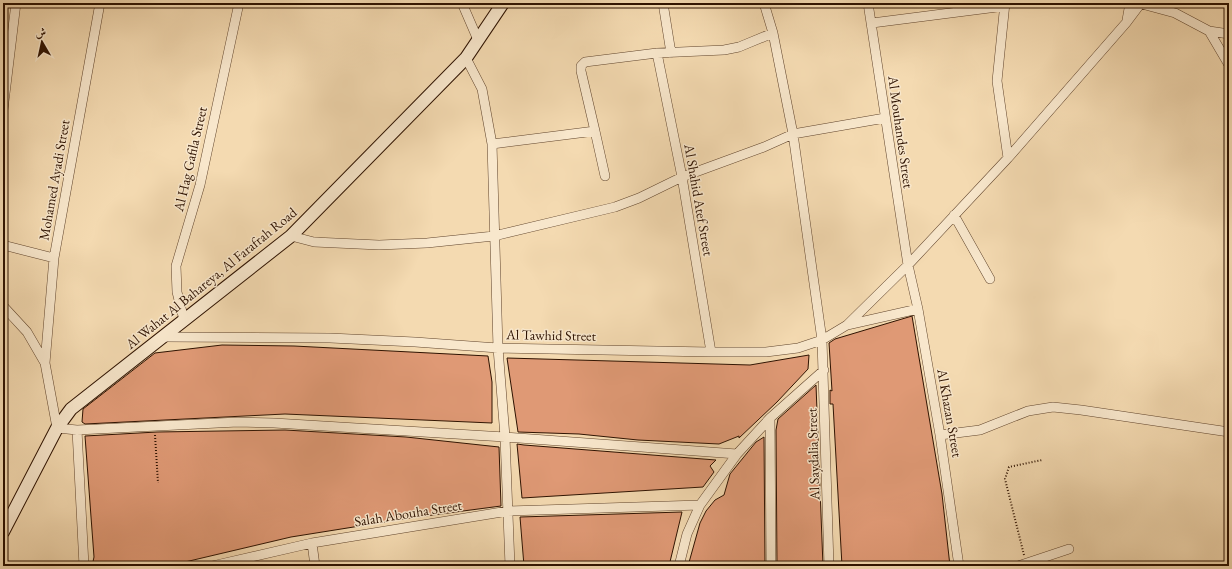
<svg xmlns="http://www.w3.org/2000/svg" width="1232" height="569" font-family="'EB Garamond',Amiri,serif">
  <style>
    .building { fill: #df9975; stroke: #2e1200 }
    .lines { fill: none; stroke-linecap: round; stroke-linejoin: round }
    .minor-casing { stroke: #60442c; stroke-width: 10 }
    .secondary-casing { stroke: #2e1200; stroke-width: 14 }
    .path { stroke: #2e1200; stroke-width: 2; stroke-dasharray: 1 2; stroke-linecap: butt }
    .minor { stroke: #f8e7cc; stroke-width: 9 }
    .secondary { stroke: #f8e7cc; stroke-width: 12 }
    .labels { text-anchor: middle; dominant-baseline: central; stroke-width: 3; stroke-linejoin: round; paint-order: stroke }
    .street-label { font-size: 14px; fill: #2e1200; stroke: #f8e7cc }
  </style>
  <rect width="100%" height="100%" fill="#f4dab1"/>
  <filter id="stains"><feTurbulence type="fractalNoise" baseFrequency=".005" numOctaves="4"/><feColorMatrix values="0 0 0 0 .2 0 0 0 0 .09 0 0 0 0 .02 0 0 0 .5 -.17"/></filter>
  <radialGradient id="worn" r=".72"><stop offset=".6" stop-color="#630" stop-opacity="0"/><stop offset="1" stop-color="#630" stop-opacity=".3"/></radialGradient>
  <path class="building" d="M912,316L942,494L950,566H842L833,404H830V390L832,391L829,343L835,339Z
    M222,345L294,346L488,356L492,382V423L285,414L85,424L82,422L83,409L155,353Z
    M809,355L808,369L777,402L739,438V436L719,444L638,440L579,434L518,432L507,358L750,365Z
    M816,385L823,566H777L776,430L778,419Z
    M285,430L406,437L499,447L501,506L410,518L291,537L168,566H92L94,557L85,436L157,432Z
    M764,437L765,566H688L700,523L706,511L715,500L724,495L730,474L756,442Z
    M517,444L524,445L716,460L710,466L714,472L703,487L522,498Z
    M682,512L669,566H524L520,517Z"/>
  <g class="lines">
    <defs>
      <path id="minor" d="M462,3L478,40
        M663,3L671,53
        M764,3L773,33L793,134L822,340L829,566
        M868,3L908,265L918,309L940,435L959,566
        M1005,3L997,81L1008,158
        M1138,3L1175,13L1209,31L1229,34
        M1127,20L1130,3
        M872,23L1005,6
        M1209,31L1229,65
        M657,53L682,177L711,352
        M466,58L482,89L492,144L498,348L505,437L510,566
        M3,110L16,3
        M595,131L605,176
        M492,144L595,131L581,71V66L585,62L657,53L724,50L739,47L773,33
        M954,215L990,279
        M291,236L314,242L379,245L427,243L494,236L615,207L639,198L682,177L764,147L793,134L885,118
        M3,245L54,258
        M3,306L27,332L45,363L57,428L77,430L84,566
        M184,320L177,292L176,266L200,185L239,3
        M847,325L918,309
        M164,337L330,338L415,342L498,348L711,352H766L798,348L822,340L847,325L908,265L1008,158L1126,23L1141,3
        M45,363L54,258L100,3
        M770,418L771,566
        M77,430L238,422L274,423L505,437L737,454
        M940,435L980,430L1028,411L1053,407L1081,410L1229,432
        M312,543L508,511L700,505
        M212,566L312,543L315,566
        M679,566L687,534L700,505L737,454L770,418L824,370
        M1018,566L1069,549"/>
      <path id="secondary" d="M3,532L57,428L71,409L291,236L466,58L503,3"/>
    </defs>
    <use href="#minor" class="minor-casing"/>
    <use href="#secondary" class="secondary-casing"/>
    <path class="path" d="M155,435L158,483
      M1024,555L1005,479L1009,467L1042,460"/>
    <use href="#minor" class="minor"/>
    <use href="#secondary" class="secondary"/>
  </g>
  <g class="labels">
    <g class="street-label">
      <text transform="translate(901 132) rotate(82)">Al Mouhandes Street</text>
      <text transform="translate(190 159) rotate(-77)">Al Hag Gafila Street</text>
      <text transform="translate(54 180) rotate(-80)">Mohamed Ayadi Street</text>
      <text transform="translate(699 200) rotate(80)">Al Shahid Atef Street</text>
      <text transform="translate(211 278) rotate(-39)">Al Wahat Al Bahareya, Al Farafrah Road</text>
      <text transform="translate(551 335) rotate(1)">Al Tawhid Street</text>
      <text transform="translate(950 413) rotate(80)">Al Khazan Street</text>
      <text transform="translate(813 454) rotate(-92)">Al Saydalia Street</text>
      <text transform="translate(408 513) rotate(-9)">Salah Abouha Street</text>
    </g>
  </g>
  <rect width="1232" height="569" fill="none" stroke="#f4dab1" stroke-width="16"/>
  <rect x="4" y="4" width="1224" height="561" fill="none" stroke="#2e1200" stroke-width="2"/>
  <rect x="8" y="8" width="1216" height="553" fill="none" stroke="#2e1200"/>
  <g transform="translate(42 42) rotate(351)" stroke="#f8e7cc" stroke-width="3" paint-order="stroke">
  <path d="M0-3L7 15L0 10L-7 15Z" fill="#2e1200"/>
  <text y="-6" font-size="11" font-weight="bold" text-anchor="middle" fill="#2e1200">ش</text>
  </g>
  <rect width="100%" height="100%" filter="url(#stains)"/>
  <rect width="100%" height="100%" fill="url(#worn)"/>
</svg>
